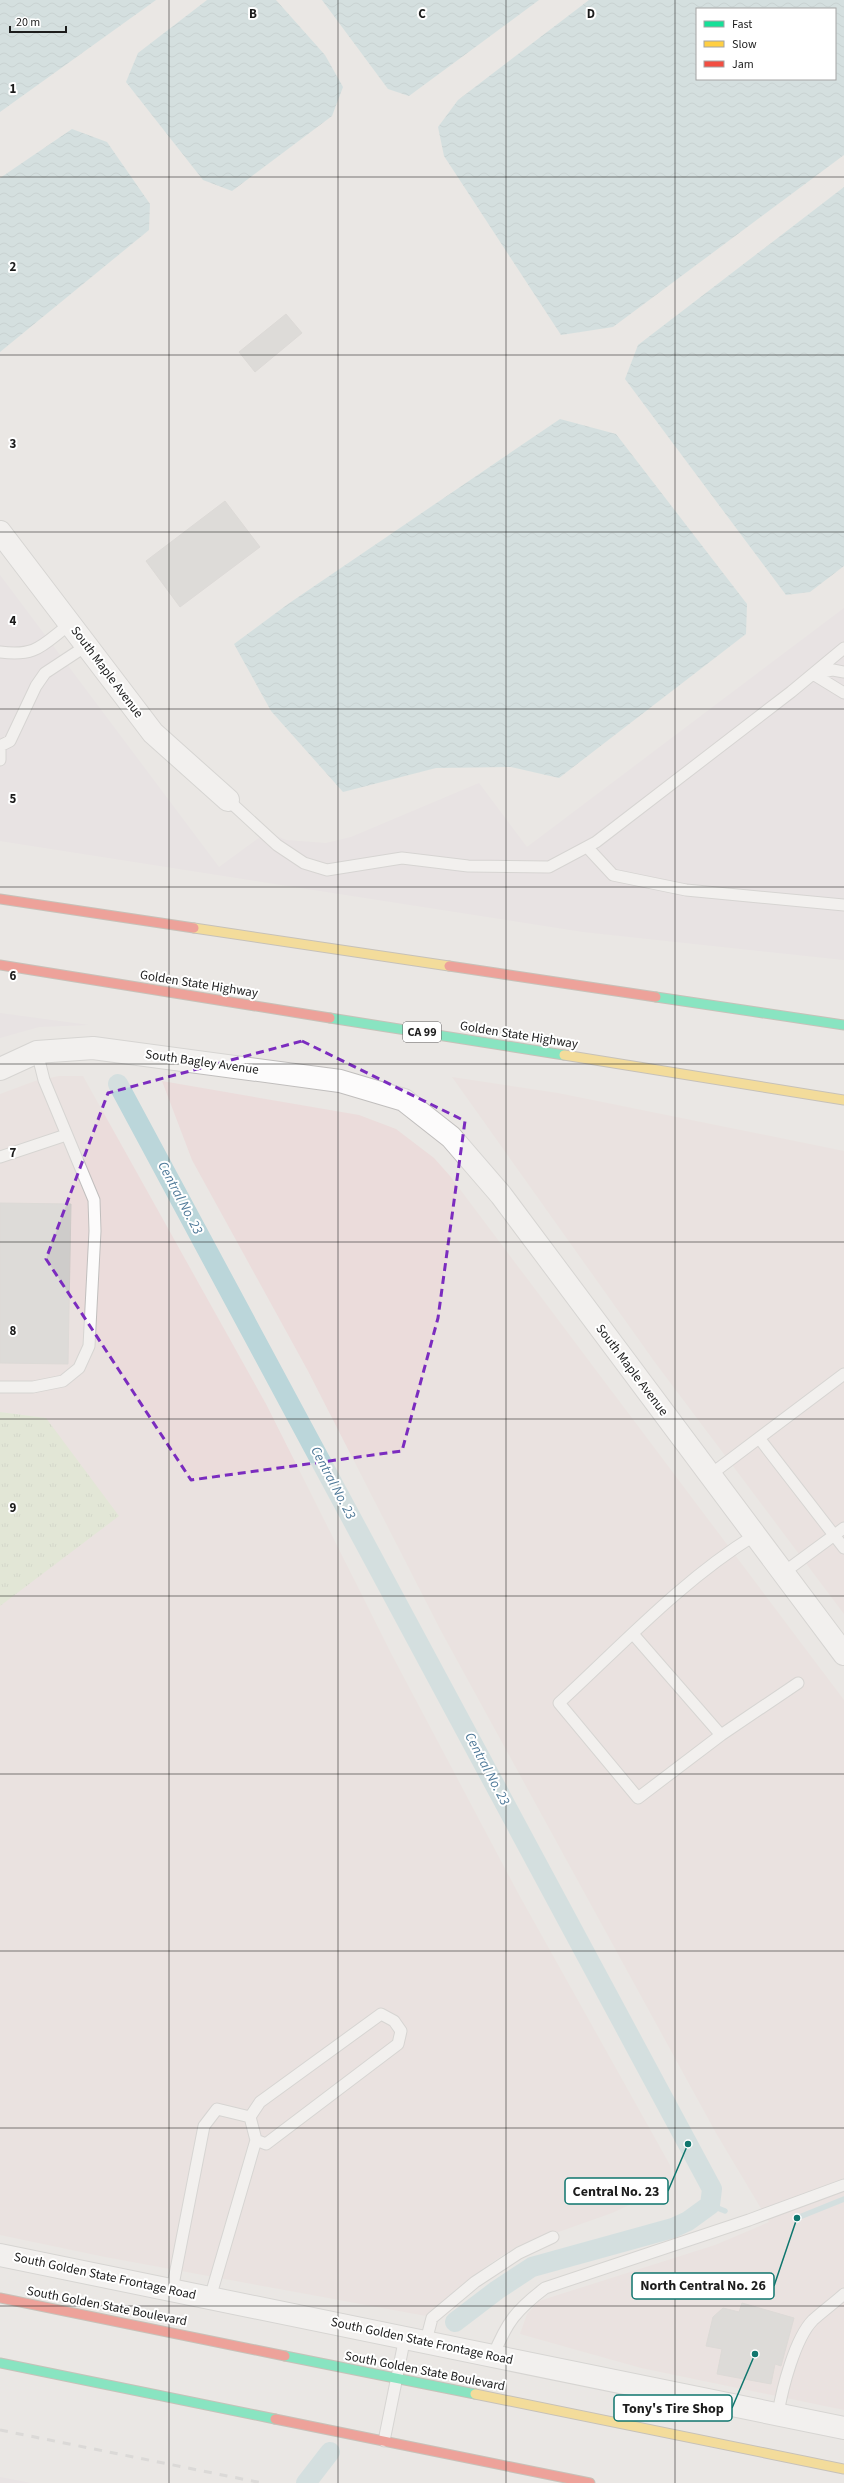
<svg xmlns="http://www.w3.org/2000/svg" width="844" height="2483" font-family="'Source Sans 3',sans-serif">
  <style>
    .commercial { fill: #ebdcdb }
    .industrial { fill: #e7dde3 }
    .grass { fill: url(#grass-tufts) }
    .water { fill: url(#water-waves); fill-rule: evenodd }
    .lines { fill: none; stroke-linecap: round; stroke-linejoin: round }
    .stream { stroke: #bbd6da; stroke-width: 5.5 }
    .canal { stroke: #bbd6da; stroke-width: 20 }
    .building { fill: #ceccca; stroke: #cdc9c6 }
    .lane-casing { stroke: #c0bebd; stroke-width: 13 }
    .street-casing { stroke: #c0bebd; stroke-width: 24 }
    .fast-casing { stroke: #9d9384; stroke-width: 11 }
    .slow-casing { stroke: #9d9384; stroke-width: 11 }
    .jam-casing { stroke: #9d9384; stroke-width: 11 }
    .lane { stroke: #fcfbfb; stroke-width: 11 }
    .street { stroke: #fcfbfb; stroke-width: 22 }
    .fast { stroke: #16e098; stroke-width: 9 }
    .slow { stroke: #ffcf43; stroke-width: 9 }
    .jam { stroke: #f24e42; stroke-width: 9 }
    .rail { stroke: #c9c8c8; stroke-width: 3; stroke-dasharray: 8 8; stroke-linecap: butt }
    .marked { fill: none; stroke: #7b2cbf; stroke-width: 3; stroke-dasharray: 8 5; stroke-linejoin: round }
    .grid { fill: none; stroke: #1c1c1c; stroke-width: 1; stroke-opacity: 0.55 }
    .labels { text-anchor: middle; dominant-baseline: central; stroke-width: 4; stroke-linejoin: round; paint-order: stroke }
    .shield { fill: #fff; stroke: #606060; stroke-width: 1 }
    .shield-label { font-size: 12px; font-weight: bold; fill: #1c1c1c }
    .street-label { font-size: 13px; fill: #1c1c1c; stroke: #fff }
    .water-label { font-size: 14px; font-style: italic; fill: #507a99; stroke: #fff }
    .grid-label { font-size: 13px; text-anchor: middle; font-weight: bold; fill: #1c1c1c; stroke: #fff; stroke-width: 4; stroke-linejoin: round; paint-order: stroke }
    .leader { fill: none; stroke: #0f766e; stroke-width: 1.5 }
    .callout-dot { fill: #0f766e; stroke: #fff; stroke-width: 1.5 }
    .callout { fill: #fff; stroke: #0f766e; stroke-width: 1.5 }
    .callout-label { font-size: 14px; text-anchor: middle; font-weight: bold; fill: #1c1c1c }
  </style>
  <defs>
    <pattern id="grass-tufts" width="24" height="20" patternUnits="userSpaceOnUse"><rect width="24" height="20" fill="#d9e4c6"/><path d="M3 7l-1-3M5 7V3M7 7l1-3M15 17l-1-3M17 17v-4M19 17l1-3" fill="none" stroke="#bac3aa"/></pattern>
    <pattern id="water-waves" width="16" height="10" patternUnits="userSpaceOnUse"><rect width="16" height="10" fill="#bbd6da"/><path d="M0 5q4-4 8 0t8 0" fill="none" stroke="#a0b7ba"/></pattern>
  </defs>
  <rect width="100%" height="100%" fill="#eae7e4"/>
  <path class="commercial" d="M59,1076H83L266,1404L392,1655L518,1893L670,2165L672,2179L660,2191L612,2213L516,2247L488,2265L426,2316L105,2257L0,2235V1606L46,1418L0,1412V1094L35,1081Z
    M452,1077L558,1093L844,1151V1614L654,1361Z
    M162,1081L359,1115L396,1129L434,1158L450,1176L844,1700V2410L641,2368L520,2334L527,2314L539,2301L715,2245L769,2222L716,2133L441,1631L308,1371L192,1160Z"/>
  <path class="industrial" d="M0,575L219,867L267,832L286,840L326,843L351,837L479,783L527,847L844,608V960L583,932L0,841Z
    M0,1013L89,1025L39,1027L0,1038Z
    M0,2477L31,2483H0Z"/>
  <path class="grass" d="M0,1412L46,1418L119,1516L0,1606Z"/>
  <path class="water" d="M0,0H156L0,112Z
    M207,0H276L325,55L343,87L332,116L232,191L203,180L126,82L138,53Z
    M322,0H539L409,96L388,89Z
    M589,0H844V155L613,327L561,335L444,156L438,127L458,100ZM697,9H835V79H697Z
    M72,129L107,142L150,204L149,230L0,352V178Z
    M844,187V566L810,592L786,595L625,379L638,345Z
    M560,419L616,434L747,604L746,634L559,778L511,767L436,768L343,792L271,711L234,644L288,604Z"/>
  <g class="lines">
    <path class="stream" d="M710,2205L725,2211
      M797,2218L844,2199"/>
    <path class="canal" d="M118,1084L712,2189L710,2205L688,2221L673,2228L532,2267L497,2290L455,2322
      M306,2483L330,2452"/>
  </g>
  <path class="building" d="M286,314L302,333L255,372L239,352Z
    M225,501L260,547L180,607L146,561Z
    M0,1203L71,1204L68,1364L0,1363Z
    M742,2303L794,2318L781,2366L775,2364L771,2384L717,2374L722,2349L706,2346L713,2317L723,2308L739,2312Z"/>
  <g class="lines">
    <defs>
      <path id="lane" d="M0,652C37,657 42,645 70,624
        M813,674L844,693
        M815,674L833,670L844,672
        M0,746L10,741L36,686L45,673L86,646
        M0,760V746
        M228,800L277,845L304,863L327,870L402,858L468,866L549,867L596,842L791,692L844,648
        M587,847L613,875L686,890L844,905
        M0,1157L66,1135
        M0,1387H33L63,1381L79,1368L89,1346L95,1231L94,1200L44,1080L37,1052
        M759,1438L844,1374
        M710,1475L759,1438L844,1548
        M755,1535C682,1580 622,1645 559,1703L638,1798L721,1735L798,1683
        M783,1573L844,1528
        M633,1634L721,1735
        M172,2290L204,2126L217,2109L250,2117
        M210,2298L256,2140L250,2117L260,2102L381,2014L394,2021L401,2031L398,2044L266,2144L256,2140
        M426,2341L432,2318L475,2282L519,2253L553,2237
        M493,2356C507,2322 516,2310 545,2288L749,2220L844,2185
        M778,2414C782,2389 795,2338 813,2320C823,2311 834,2303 844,2294
        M384,2441L405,2337"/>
      <path id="street" d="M0,532L153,733L228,800
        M0,1069L37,1052L93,1048L340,1081L404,1100L451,1137L501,1195L844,1654
        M0,2255L844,2428"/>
      <path id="fast" d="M656,997L844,1025
        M330,1018L564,1055
        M285,2356L475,2394
        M0,2363L275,2419"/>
      <path id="slow" d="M194,928L449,966
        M564,1055L844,1100
        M475,2394L844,2469"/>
      <path id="jam" d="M0,899L194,928
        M0,965L330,1018
        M449,966L656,997
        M0,2298L285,2356
        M275,2419L590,2483"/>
    </defs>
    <use href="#lane" class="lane-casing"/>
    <use href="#street" class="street-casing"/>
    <use href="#fast" class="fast-casing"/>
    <use href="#slow" class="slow-casing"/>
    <use href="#jam" class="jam-casing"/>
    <use href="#lane" class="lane"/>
    <use href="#street" class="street"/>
    <use href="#fast" class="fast"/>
    <use href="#slow" class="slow"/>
    <use href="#jam" class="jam"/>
    <path class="rail" d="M0,2430L262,2483"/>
  </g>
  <path d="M0 0H844V2483H0ZM302,1041L465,1121L438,1318L402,1451L191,1480L46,1259L108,1093Z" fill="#eae7e4" fill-opacity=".55" fill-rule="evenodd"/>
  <path class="marked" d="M302,1041L465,1121L438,1318L402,1451L191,1480L46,1259L108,1093Z"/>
  <path class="grid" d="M169,0V2483M338,0V2483M506,0V2483M675,0V2483M0,177H844M0,355H844M0,532H844M0,709H844M0,887H844M0,1064H844M0,1242H844M0,1419H844M0,1596H844M0,1774H844M0,1951H844M0,2128H844M0,2306H844"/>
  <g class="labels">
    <rect class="shield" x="403" y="1022" width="38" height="20" rx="3"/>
    <g class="shield-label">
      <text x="422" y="1032">CA 99</text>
    </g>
    <g class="street-label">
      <text transform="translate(107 672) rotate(53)">South Maple Avenue</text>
      <text transform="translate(199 984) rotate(9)">Golden State Highway</text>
      <text transform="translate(519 1035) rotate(9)">Golden State Highway</text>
      <text transform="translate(202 1062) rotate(8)">South Bagley Avenue</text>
      <text transform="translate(632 1370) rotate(53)">South Maple Avenue</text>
      <text transform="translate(105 2276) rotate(12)">South Golden State Frontage Road</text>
      <text transform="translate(107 2306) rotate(11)">South Golden State Boulevard</text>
      <text transform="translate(422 2341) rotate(12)">South Golden State Frontage Road</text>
      <text transform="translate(425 2371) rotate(11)">South Golden State Boulevard</text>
    </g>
    <g class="water-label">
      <text transform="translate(180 1198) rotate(62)">Central No. 23</text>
      <text transform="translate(333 1483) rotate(62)">Central No. 23</text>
      <text transform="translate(487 1769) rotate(62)">Central No. 23</text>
    </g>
  </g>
  <g class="grid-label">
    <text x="253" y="18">B</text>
    <text x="422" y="18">C</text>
    <text x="591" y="18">D</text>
    <text x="13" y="93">1</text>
    <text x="13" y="271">2</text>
    <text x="13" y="448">3</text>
    <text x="13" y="625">4</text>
    <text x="13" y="803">5</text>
    <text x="13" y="980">6</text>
    <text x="13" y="1157">7</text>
    <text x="13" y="1335">8</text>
    <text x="13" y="1512">9</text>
  </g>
  <path class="leader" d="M688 2144L668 2191M797 2218L774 2286M755 2354L732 2408"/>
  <g class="callout-dot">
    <circle cx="688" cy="2144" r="4"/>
    <circle cx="797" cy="2218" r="4"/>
    <circle cx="755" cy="2354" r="4"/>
  </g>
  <g class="callout">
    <rect x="565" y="2178" width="103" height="26" rx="4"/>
    <rect x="632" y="2273" width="142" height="26" rx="4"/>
    <rect x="614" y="2395" width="118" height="26" rx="4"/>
  </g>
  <g class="callout-label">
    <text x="616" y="2196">Central No. 23</text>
    <text x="703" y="2290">North Central No. 26</text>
    <text x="673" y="2413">Tony's Tire Shop</text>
  </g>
  <rect x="696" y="8" width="140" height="72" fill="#ffffff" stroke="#a4a4a4"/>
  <rect x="704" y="21" width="20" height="6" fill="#16e098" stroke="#a4a4a4"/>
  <text x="732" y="28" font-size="12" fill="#1c1c1c">Fast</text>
  <rect x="704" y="41" width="20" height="6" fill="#ffcf43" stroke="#a4a4a4"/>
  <text x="732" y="48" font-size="12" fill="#1c1c1c">Slow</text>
  <rect x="704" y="61" width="20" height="6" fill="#f24e42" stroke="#a4a4a4"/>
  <text x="732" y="68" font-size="12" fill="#1c1c1c">Jam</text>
  <path d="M10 26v6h56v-6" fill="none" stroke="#1c1c1c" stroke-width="2"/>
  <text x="16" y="26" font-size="12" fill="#1c1c1c" stroke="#ffffff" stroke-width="3" paint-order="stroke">20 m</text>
</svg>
